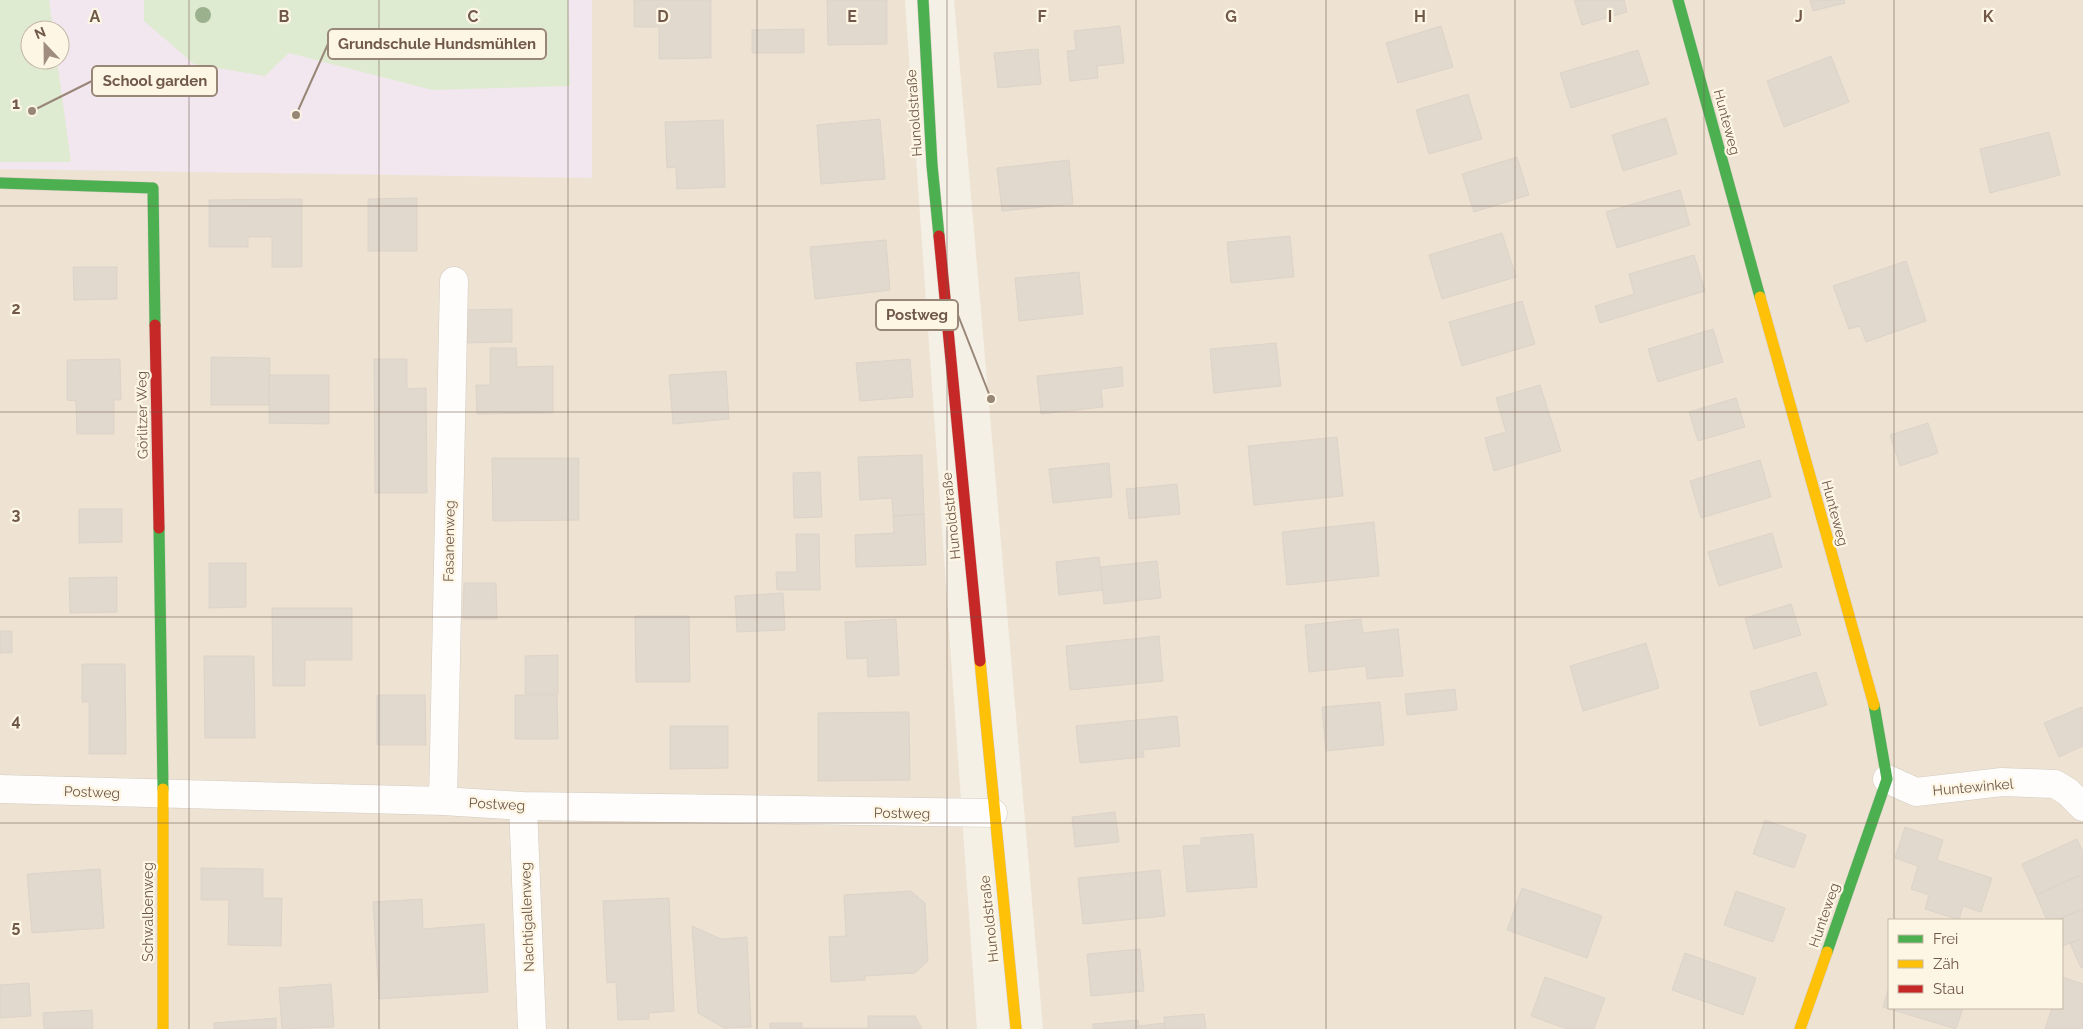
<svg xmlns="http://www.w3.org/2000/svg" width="2083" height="1029" font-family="Raleway,sans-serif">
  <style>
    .residential { fill: #eee3d3; fill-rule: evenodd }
    .education { fill: #f2e6ef; fill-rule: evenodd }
    .green { fill: #dfebd1 }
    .building { fill: #e1d8ce; stroke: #ddd3c8 }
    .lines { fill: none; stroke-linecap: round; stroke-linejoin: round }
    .street-casing { stroke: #d3cbc1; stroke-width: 29 }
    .fast-casing { stroke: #d5ccc2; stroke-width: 12 }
    .slow-casing { stroke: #d5ccc2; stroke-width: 12 }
    .jam-casing { stroke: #d5ccc2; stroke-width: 12 }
    .street { stroke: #fefdfb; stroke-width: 28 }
    .fast { stroke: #4caf50; stroke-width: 11 }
    .slow { stroke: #ffc107; stroke-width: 11 }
    .jam { stroke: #c62828; stroke-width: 11 }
    .tree { fill: #9bb08c }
    .grid { fill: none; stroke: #705948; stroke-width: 1; stroke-opacity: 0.55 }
    .labels { text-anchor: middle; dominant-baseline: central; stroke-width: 4.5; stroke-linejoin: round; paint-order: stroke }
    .street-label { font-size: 14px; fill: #705948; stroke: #fef6e5 }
    .grid-label { font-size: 16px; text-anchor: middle; font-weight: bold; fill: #705948; stroke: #fef6e5; stroke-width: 4.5; stroke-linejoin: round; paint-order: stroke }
    .leader { fill: none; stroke: #988677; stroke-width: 2 }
    .callout-dot { fill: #988677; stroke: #fef6e5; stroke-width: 2 }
    .callout { fill: #fef6e5; stroke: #988677; stroke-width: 2 }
    .callout-label { font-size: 15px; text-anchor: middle; font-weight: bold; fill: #705948 }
  </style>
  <rect width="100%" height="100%" fill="#f5f0e6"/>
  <path class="residential" d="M0,0H905L977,1029H0ZM30,30H60V60H30Z
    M954,0H2083V1029H1043ZM1889,920H2062V1008H1889Z"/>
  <path class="education" d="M0,0H592V178L0,169ZM30,30H60V60H30Z"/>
  <path class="green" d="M0,0H49L53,30H30V60H57L71,162H0Z
    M144,0H568L570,86L432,90L289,53L265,76L194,64L144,21Z"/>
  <path class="building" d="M634,0H711V58L659,59V27H634Z
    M827,0H887V44L828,45Z
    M1574,0H1624L1627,12L1582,25Z
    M1810,0H1844L1845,3L1813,11Z
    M1120,26L1124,63L1097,66L1098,78L1070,81L1067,51L1076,50L1074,31Z
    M1441,26L1453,67L1398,83L1386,43Z
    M804,29V53H752V30Z
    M1038,49L1041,84L998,88L994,53Z
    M1638,50L1649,84L1571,108L1560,73Z
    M1831,56L1849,102L1784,127L1767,81Z
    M1468,94L1482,139L1429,154L1416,110Z
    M1666,118L1677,154L1623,171L1612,135Z
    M880,119L885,179L821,184L817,125Z
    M723,120L725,187L677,189L676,167L667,168L665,122Z
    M2049,132L2060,175L1990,193L1980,149Z
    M1517,157L1529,195L1474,212L1462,174Z
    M1069,160L1073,204L1002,211L997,168Z
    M1680,190L1690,225L1617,248L1606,212Z
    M417,198V251H368V199Z
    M302,199V267H272V237H248V247H209V200Z
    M1502,233L1516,277L1442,299L1429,255Z
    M1290,236L1294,277L1231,283L1227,242Z
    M886,240L890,290L815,299L810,247Z
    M1694,255L1705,291L1600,323L1595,306L1634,294L1629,274Z
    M1906,261L1926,321L1866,342L1860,326L1849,329L1833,286Z
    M73,267H117V299L74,300Z
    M1079,272L1083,314L1019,321L1015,278Z
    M1522,301L1535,344L1462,366L1449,322Z
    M512,309V342L463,343L462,310Z
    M1713,329L1723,362L1658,382L1648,349Z
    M1276,343L1281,386L1214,393L1210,349Z
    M490,348H516L517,367L553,366V413L477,414L476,385H490Z
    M211,357L270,358L269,405H211Z
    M120,359L121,400H114V434H77L76,401L67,400V360Z
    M374,359H407V389L426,388L427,493H375Z
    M910,359L913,397L860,401L856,363Z
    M1122,367L1123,386L1101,389L1103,407L1041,414L1037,376Z
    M726,371L729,419L673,424L669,375Z
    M269,375H329V424L269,423Z
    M1540,385L1561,451L1494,471L1485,438L1506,432L1496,398Z
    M1736,398L1745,427L1698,441L1689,412Z
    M1928,423L1938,453L1900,466L1890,435Z
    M1337,437L1343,496L1254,505L1248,446Z
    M922,455L924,514L893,516L892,498L860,500L858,457Z
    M492,458H579V520L493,521Z
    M1760,460L1771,497L1701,518L1690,481Z
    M1109,463L1112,497L1053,503L1049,469Z
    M820,472L822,517L794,518L793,473Z
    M1177,484L1180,514L1129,519L1126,489Z
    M79,509H122V542L79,543Z
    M924,514L926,565L856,567L855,535L894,533L893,516Z
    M1374,522L1379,576L1287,585L1282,532Z
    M1772,533L1782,567L1719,586L1708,552Z
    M796,534H819L820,590H777L776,572H797Z
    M1099,557L1103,590L1059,595L1056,562Z
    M1157,561L1161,598L1104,604L1100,567Z
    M209,563H246V607L209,608Z
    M117,577V612L70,613L69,578Z
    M464,583H496L497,619H463Z
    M783,593L785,630L737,632L735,596Z
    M1791,604L1801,635L1754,649L1745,618Z
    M272,608H352V660H305V686H273Z
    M635,616H689L690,682H636Z
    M896,619L899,675L868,677L867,658L847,659L845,622Z
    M1361,619L1363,633L1398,629L1403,676L1367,679L1366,666L1309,672L1305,625Z
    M0,631H12V653H0Z
    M1159,636L1163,681L1070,690L1066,646Z
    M1646,643L1659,688L1583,711L1570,666Z
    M558,655V694H525V656Z
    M204,656H254L255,738H205Z
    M82,664H125L126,754H89V702H82Z
    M1816,672L1827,705L1760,726L1750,692Z
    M1455,689L1457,710L1407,715L1405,694Z
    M377,695H425L426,745H377Z
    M515,695H557L558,739H515Z
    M1380,702L1384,745L1326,751L1322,707Z
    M2082,707L2083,746L2059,757L2044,723Z
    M909,712L910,780L818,781V713Z
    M1177,716L1180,746L1143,750L1144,757L1080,763L1076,726Z
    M670,726H728V768L670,769Z
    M1115,812L1119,842L1075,847L1072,817Z
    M1765,820L1806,835L1794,868L1753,854Z
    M1905,827L1943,840L1937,860L1992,878L1981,912L1963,906L1959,920L1925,909L1929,895L1911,889L1918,866L1895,858Z
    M1253,834L1257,887L1187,892L1183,846L1201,845V838Z
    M2077,839L2083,852V874L2036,895L2022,864Z
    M201,868L263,869V898H282L281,946L228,945L229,900H201Z
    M100,869L104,928L32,933L27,874Z
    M1160,870L1165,916L1083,924L1078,878Z
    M2083,874V909L2057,920H2047L2036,895Z
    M1522,888L1602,916L1587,958L1507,930Z
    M911,891L925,903L928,961L915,973L865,976V980L831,982L829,937L846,936L844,895Z
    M1736,891L1785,908L1773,942L1724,925Z
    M669,898L674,1011L649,1013V1019L618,1020L616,982L607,983L603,901Z
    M422,899L423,929L484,924L488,992L379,999L373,902Z
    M2083,909V938L2063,946L2062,920H2057Z
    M692,926L721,939L747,937L751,1027L724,1028L698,1013Z
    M2083,938V968H2081L2070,943Z
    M1140,949L1144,991L1091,996L1087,954Z
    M1685,953L1756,978L1743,1015L1672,990Z
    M1545,977L1605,998L1594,1029H1567L1531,1016Z
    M2062,977L2083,984V1029H2045L2052,1008H2062Z
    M29,983L31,1016L0,1018V985Z
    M331,984L334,1027L282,1029L279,988Z
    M1889,987V1008H1963L1956,1029L1883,1007Z
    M92,1010L93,1029H44L43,1013Z
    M1204,1014L1206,1029H1165L1164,1017Z
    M868,1016H915L922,1029H770V1023H802V1028H868Z
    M276,1018V1029H214V1023Z
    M1138,1020L1139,1029H1093V1024Z
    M1164,1023L1165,1029H1139V1026Z"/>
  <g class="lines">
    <defs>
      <path id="street" d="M1887,779L1916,792L2002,782L2055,784L2068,792L2083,807
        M0,789L443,801L523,806L993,813
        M443,801L454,281
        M523,806L532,1029"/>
      <path id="fast" d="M923,0L932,165L939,236
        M1678,0L1760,297
        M0,183L153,188L155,325
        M159,528L163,789
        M1827,952L1887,779L1874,705"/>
      <path id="slow" d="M1760,297L1874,705
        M980,661L1016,1029
        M163,789V1029
        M1800,1029L1827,952"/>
      <path id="jam" d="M939,236L980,661
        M155,325L159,528"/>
    </defs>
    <use href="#street" class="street-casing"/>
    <use href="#fast" class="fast-casing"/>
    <use href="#slow" class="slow-casing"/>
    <use href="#jam" class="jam-casing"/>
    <use href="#street" class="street"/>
    <use href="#fast" class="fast"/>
    <use href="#slow" class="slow"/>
    <use href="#jam" class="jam"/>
  </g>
  <circle class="tree" cx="203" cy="15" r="8"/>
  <path class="grid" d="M189,0V1029M379,0V1029M568,0V1029M757,0V1029M947,0V1029M1136,0V1029M1326,0V1029M1515,0V1029M1704,0V1029M1894,0V920M0,206H2083M0,412H2083M0,617H2083M0,823H2083M1894,1008V1029"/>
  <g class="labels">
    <g class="street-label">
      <text transform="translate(914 113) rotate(-94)">Hunoldstraße</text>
      <text transform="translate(1727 122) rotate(75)">Hunteweg</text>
      <text transform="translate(142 415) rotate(-91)">Görlitzer Weg</text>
      <text transform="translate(1835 513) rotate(75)">Hunteweg</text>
      <text transform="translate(951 516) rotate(-96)">Hunoldstraße</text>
      <text transform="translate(449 541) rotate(-89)">Fasanenweg</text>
      <text transform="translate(1973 787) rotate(-5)">Huntewinkel</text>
      <text transform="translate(92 792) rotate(2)">Postweg</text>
      <text transform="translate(497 804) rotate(3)">Postweg</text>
      <text transform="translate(902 813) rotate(1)">Postweg</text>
      <text transform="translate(148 912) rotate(-90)">Schwalbenweg</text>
      <text transform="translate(1824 915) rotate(-71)">Hunteweg</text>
      <text transform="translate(527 917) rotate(-92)">Nachtigallenweg</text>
      <text transform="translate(989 919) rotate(-96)">Hunoldstraße</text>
    </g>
  </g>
  <g class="grid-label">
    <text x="95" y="22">A</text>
    <text x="284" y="22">B</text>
    <text x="473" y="22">C</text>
    <text x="663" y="22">D</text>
    <text x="852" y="22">E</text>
    <text x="1042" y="22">F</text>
    <text x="1231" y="22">G</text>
    <text x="1420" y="22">H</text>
    <text x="1610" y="22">I</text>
    <text x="1799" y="22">J</text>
    <text x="1988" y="22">K</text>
    <text x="16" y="109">1</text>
    <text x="16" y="314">2</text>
    <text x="16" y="520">3</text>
    <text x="16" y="726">4</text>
    <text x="16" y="932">5</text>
  </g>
  <path class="leader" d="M296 115L328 44M32 111L92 81M991 399L958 315"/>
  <g class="callout-dot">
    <circle cx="296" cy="115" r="5"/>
    <circle cx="32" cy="111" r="5"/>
    <circle cx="991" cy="399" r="5"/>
  </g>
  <g class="callout">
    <rect x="328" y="29" width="218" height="30" rx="5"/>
    <rect x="92" y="66" width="125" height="30" rx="5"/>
    <rect x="876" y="300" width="82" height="30" rx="5"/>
  </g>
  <g class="callout-label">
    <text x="437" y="49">Grundschule Hundsmühlen</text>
    <text x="155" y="86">School garden</text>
    <text x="917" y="320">Postweg</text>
  </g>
  <rect x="1888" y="919" width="175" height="90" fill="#fef6e5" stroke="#c5b7a6"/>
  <rect x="1898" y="935" width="25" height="8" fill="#4caf50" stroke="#c5b7a6"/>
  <text x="1933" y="944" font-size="15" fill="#705948">Frei</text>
  <rect x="1898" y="960" width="25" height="8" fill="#ffc107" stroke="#c5b7a6"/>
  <text x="1933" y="969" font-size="15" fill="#705948">Zäh</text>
  <rect x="1898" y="985" width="25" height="8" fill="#c62828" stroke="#c5b7a6"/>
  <text x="1933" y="994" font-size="15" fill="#705948">Stau</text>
  <g transform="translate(45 45) rotate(338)"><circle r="24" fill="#fef6e5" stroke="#c5b7a6"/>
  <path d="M0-4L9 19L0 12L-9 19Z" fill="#9f8e7f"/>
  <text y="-8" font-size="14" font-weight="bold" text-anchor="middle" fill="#705948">N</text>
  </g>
</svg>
